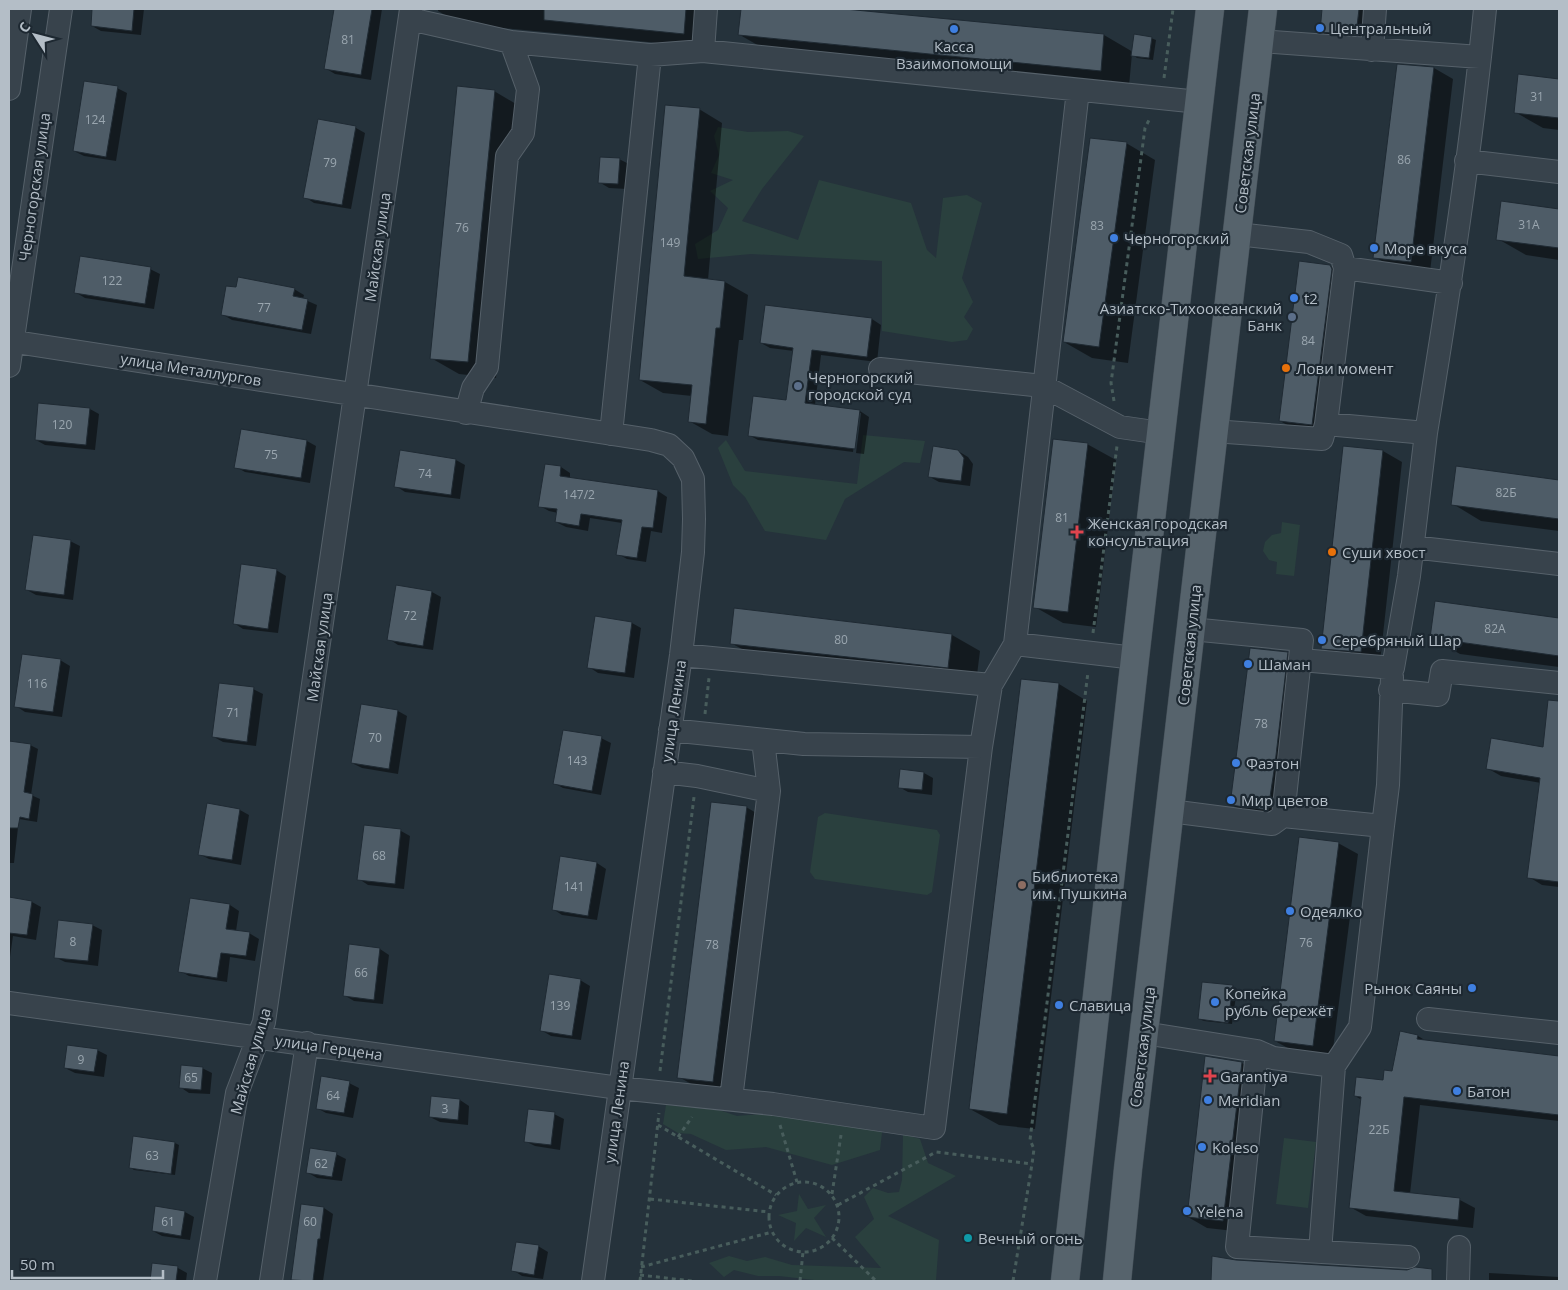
<svg xmlns="http://www.w3.org/2000/svg" width="1568" height="1290" font-family="'Open Sans',sans-serif">
  <style>
    .green { fill: #2a403e }
    .shadow { fill: #0007 }
    .building { fill: #4e5c67; stroke: #1f2a33 }
    .lines { fill: none; stroke-linecap: round; stroke-linejoin: round }
    .minor-casing { stroke: #56616a; stroke-width: 24 }
    .major-casing { stroke: #444f58; stroke-width: 29 }
    .path { stroke: #485d5c; stroke-width: 3; stroke-dasharray: 4 4; stroke-linecap: butt }
    .minor { stroke: #38434c; stroke-width: 22 }
    .major { stroke: #56636c; stroke-width: 28 }
    .shop-dot { fill: #3f7fe0; stroke: #1d2831; stroke-width: 2 }
    .service-dot { fill: #5c6f8a; stroke: #1d2831; stroke-width: 2 }
    .food-dot { fill: #e8710a; stroke: #1d2831; stroke-width: 2 }
    .health-dot { fill: #e0444e; stroke: #1d2831; stroke-width: 2 }
    .education-dot { fill: #8d6e63; stroke: #1d2831; stroke-width: 2 }
    .culture-dot { fill: #0f9aa8; stroke: #1d2831; stroke-width: 2 }
    .labels { text-anchor: middle; dominant-baseline: central; stroke-width: 4.5; stroke-linejoin: round; paint-order: stroke }
    .number-label { font-size: 12px; fill: #9aa6af }
    .poi-label { font-size: 15px; fill: #b4bec7; stroke: #1d2831; text-anchor: start }
    .street-label { font-size: 15px; fill: #b4bec7; stroke: #1d2831 }
  </style>
  <rect width="100%" height="100%" fill="#25323b"/>
  <path class="green" d="M718,127L748,132L788,131L804,136L762,189L742,221L798,240L819,180L911,203L927,250L936,258L943,198L967,195L982,203L962,278L973,302L964,317L973,329L967,340L952,342L882,331V261L751,254L698,259L695,244L718,230L728,208L710,191L733,180L711,173L719,155L714,136Z
    M863,435L925,441L920,463L904,462L845,499L826,540L765,531L745,497L733,485L718,448L726,440L745,471L857,484Z
    M1282,522L1300,525L1294,576L1276,574L1277,562L1269,560L1263,551L1265,542L1272,535L1281,533Z
    M825,813L937,830L940,835L932,892L927,895L815,879L810,872L818,817Z
    M666,1105L719,1110L737,1116L762,1114L883,1124L880,1150L832,1165L766,1147L726,1150L691,1134L678,1133L663,1124Z
    M903,1134L920,1139L928,1163L956,1176L888,1216L939,1240L936,1280L933,1281H823L779,1276H758L734,1270L724,1277L709,1263L729,1256L747,1261L765,1257L792,1265L881,1268L855,1237L874,1219L864,1197L873,1188L888,1193L899,1192L902,1180Z
    M1284,1138L1316,1142L1308,1208L1276,1204Z
    M799,1194L808,1209L826,1205L814,1218L826,1237L806,1228L794,1241L796,1223L778,1215L797,1211Z"/>
  <path class="shadow" d="M94,9H144L141,35L101,31L92,26Z
    M335,9H382L371,80L335,74L325,68Z
    M438,9H707L710,48L492,27L464,26L438,11Z
    M742,9H833L1104,35L1133,52L1151,38L1156,40L1153,60L1137,58L1132,54L1129,86L768,51L740,35Z
    M1323,9H1379L1376,45L1341,43L1321,32Z
    M1434,68L1453,79L1430,272L1394,268L1375,257Z
    M1519,76L1559,81V130L1543,128L1515,112Z
    M117,88L127,93L116,161L84,156L74,151Z
    M494,91L523,108L496,378L459,374L431,358Z
    M699,109L722,123L708,280L725,282L748,295L743,340H739L728,436L712,434L689,421L692,396L663,393L640,380Z
    M319,121L356,128L365,133L351,209L314,203L305,197Z
    M1126,143L1155,160L1128,363L1092,358L1064,342Z
    M619,159L629,164L627,189L609,188L599,182Z
    M1502,203L1559,210V260L1526,255L1498,239Z
    M1330,266L1349,277L1331,435L1300,432L1280,421Z
    M150,269L160,274L154,309L85,298L75,292Z
    M294,289L304,295L303,299L317,305L311,334L232,320L222,314Z
    M766,306L872,319L881,325L877,362L821,355L815,405L860,411L869,417L864,454L856,453L861,413H858L853,452L758,440L749,435L788,402L794,351L770,348L761,343Z
    M90,409L99,414L95,450L45,445L36,440Z
    M307,441L316,446L310,483L245,472L236,467Z
    M1087,444L1116,460L1096,627L1063,623L1035,607Z
    M1345,447L1383,451L1402,462L1380,662L1342,659L1322,648Z
    M958,451L968,457L973,464L970,486L939,482L930,477Z
    M456,460L465,465L460,499L405,492L396,486Z
    M546,465L561,467L570,473V478L658,491L667,497L662,533L651,531L646,562L627,559L618,554L622,523L590,518L588,531L566,527L556,522L558,513L549,511L540,506Z
    M1457,468L1559,481V531L1481,521L1453,504Z
    M70,541L80,546L73,600L36,595L27,590Z
    M276,570L286,576L278,633L243,629L234,623Z
    M432,592L441,597L433,650L398,645L389,639Z
    M1436,603L1559,620V667L1460,654L1431,638Z
    M735,610L952,635L980,651L976,683L760,659L731,643Z
    M596,617L632,623L641,628L634,678L598,673L589,667Z
    M1287,653L1306,664L1288,821L1251,816L1232,805Z
    M60,660L70,666L62,717L25,712L16,706Z
    M1059,684L1087,701L1035,1129L999,1125L970,1109Z
    M253,689L263,694L256,746L223,742L214,737Z
    M362,705L398,711L407,716L398,774L362,768L352,763Z
    M1546,727L1559,729V887L1542,885L1529,877L1541,783L1501,776L1487,768L1544,749Z
    M601,738L611,743L601,795L563,788L554,783Z
    M9,742L30,745L38,749L31,795L40,799L37,822L19,819L14,863H9Z
    M901,770L924,773L933,778L932,795L908,792L899,787Z
    M208,805L240,810L249,815L241,865L209,859L199,854Z
    M746,807L775,824L741,1098L707,1093L679,1077Z
    M365,826L401,831L410,836L404,889L368,885L359,879Z
    M1338,843L1358,854L1332,1057L1295,1052L1275,1041Z
    M597,863L606,869L597,920L562,915L553,909Z
    M9,898L32,902L41,907L36,940L13,936L10,957Z
    M191,899L230,905L239,911L236,931L249,933L259,939L255,961L230,957L227,982L189,976L180,971Z
    M92,925L102,930L98,966L65,962L55,957Z
    M350,946L380,949L389,955L383,1004L354,1001L344,995Z
    M580,980L590,986L581,1040L551,1036L541,1030Z
    M1232,986L1237,989L1232,1024L1204,1021L1199,1019Z
    M1418,1036L1428,1042L1559,1057V1121L1420,1105L1410,1194L1460,1200L1475,1208L1473,1228L1366,1216L1350,1207L1362,1100L1355,1096L1384,1081L1393,1072Z
    M97,1050L107,1055L104,1077L75,1073L65,1068Z
    M1242,1063L1261,1074L1243,1232L1207,1228L1188,1217Z
    M202,1068L212,1073L210,1094L189,1093L180,1087Z
    M349,1083L359,1088L353,1118L326,1113L317,1108Z
    M432,1098L460,1100L469,1106L468,1125L440,1122L430,1117Z
    M554,1114L564,1119L560,1150L535,1146L525,1141Z
    M175,1143L179,1145L175,1175L134,1170L130,1167Z
    M336,1154L346,1159L342,1181L317,1178L307,1172Z
    M302,1205L324,1208L333,1214L323,1281H292Z
    M185,1212L194,1217L190,1240L162,1236L153,1231Z
    M538,1246L548,1252L543,1279L522,1276L513,1270Z
    M1213,1257L1236,1261L1407,1271L1414,1270L1433,1281H1212Z
    M153,1265L178,1268L187,1273L186,1281H151Z
    M1489,1273L1559,1277V1281H1489Z"/>
  <path class="building" d="M92,9H134L132,31L91,26Z
    M334,9H372L361,75L324,69Z
    M544,9H686L684,34L544,20Z
    M741,9H845L1104,34L1101,71L738,35Z
    M1322,9H1359L1356,35L1320,32Z
    M1134,34L1152,37L1149,58L1131,56Z
    M1397,64L1434,67L1411,262L1373,258Z
    M1518,74L1559,79V118L1514,113Z
    M84,81L118,86L106,157L73,151Z
    M457,86L495,90L468,362L430,359Z
    M665,105L700,108L684,276L725,281L720,328H716L706,424L688,422L692,385L639,380Z
    M318,119L356,126L342,205L303,198Z
    M1090,138L1127,142L1099,347L1063,342Z
    M600,157L620,158L618,184L598,183Z
    M1501,201L1559,209V248L1496,240Z
    M80,256L151,267L145,304L74,293Z
    M1299,261L1330,265L1332,269L1312,425L1279,421Z
    M238,277L295,288L293,296L308,299L302,330L221,315L226,286L236,287Z
    M765,305L872,318L867,357L812,350L805,403L860,410L855,449L748,436L753,396L786,400L793,348L760,343Z
    M38,403L90,408L86,445L35,440Z
    M241,429L307,440L301,478L234,468Z
    M1053,439L1088,443L1068,612L1033,608Z
    M933,446L958,450L964,458L961,481L928,477Z
    M1343,446L1383,450L1361,652L1321,649Z
    M400,450L456,459L451,495L394,487Z
    M545,464L561,466L560,476L658,490L653,528L642,527L637,558L616,555L622,520L581,514L579,526L555,522L557,509L538,507Z
    M1456,466L1559,480V519L1451,505Z
    M33,535L71,540L64,595L25,590Z
    M241,564L277,569L268,629L233,624Z
    M396,585L432,591L423,646L387,640Z
    M1435,601L1559,618V656L1430,638Z
    M734,608L952,634L948,668L730,644Z
    M595,616L632,622L625,673L587,668Z
    M1250,648L1288,652L1275,764L1268,810L1230,805Z
    M22,654L61,659L53,712L14,707Z
    M1021,679L1059,683L1007,1114L969,1109Z
    M219,683L254,687L247,742L212,737Z
    M1548,700L1559,701V882L1527,878L1540,778L1486,769L1491,738L1543,747Z
    M361,704L398,710L389,769L351,763Z
    M563,730L602,736L592,791L553,784Z
    M9,741L31,744L24,792L33,794L29,819L20,817L18,828H9Z
    M900,769L924,772L922,790L898,788Z
    M711,802L747,806L713,1082L677,1078Z
    M207,803L240,809L232,860L198,855Z
    M364,825L401,829L395,884L357,880Z
    M1299,837L1339,842L1313,1046L1274,1041Z
    M560,856L597,862L588,916L552,910Z
    M9,897L32,901L27,935L9,933Z
    M190,898L230,904L226,929L250,932L246,956L221,953L217,978L178,972Z
    M58,920L93,924L88,961L54,958Z
    M349,944L380,948L374,1000L343,996Z
    M549,974L581,979L572,1036L540,1031Z
    M1202,982L1233,985L1228,1023L1198,1019Z
    M1400,1031L1418,1035L1417,1039L1559,1056V1115L1404,1097L1394,1191L1460,1198L1458,1220L1349,1208L1361,1097L1354,1096L1356,1077L1383,1080L1384,1070L1392,1071Z
    M67,1045L98,1049L94,1072L64,1068Z
    M1205,1056L1242,1062L1223,1221L1187,1217Z
    M181,1065L203,1067L201,1090L179,1088Z
    M321,1076L350,1081L344,1113L316,1109Z
    M431,1096L460,1099L458,1120L429,1117Z
    M528,1109L555,1112L551,1145L524,1142Z
    M133,1136L175,1142L171,1174L129,1168Z
    M310,1148L337,1152L332,1177L306,1173Z
    M301,1204L324,1207L320,1239H318L313,1281L291,1280Z
    M155,1206L185,1211L181,1236L152,1231Z
    M516,1242L539,1245L534,1275L511,1271Z
    M1212,1256L1236,1260L1320,1265L1407,1270L1415,1267L1432,1269V1281H1211Z
    M152,1263L178,1266L176,1281H150Z"/>
  <g class="lines">
    <defs>
      <path id="minor" d="M410,19L511,42L528,89L523,133L507,156L487,367L473,388L466,413
        M1259,41L1480,57
        M511,42L650,55L703,51L1199,102
        M1372,50L1375,9
        M703,51L706,9
        M9,89L20,9
        M1466,161L1559,172
        M1237,234L1309,242L1341,255L1345,268L1326,424
        M1345,268L1451,283
        M9,341L651,440L669,445L683,458L693,479L694,519L693,552L681,655L593,1281
        M9,366L61,9
        M880,369L1043,386L1120,427L1161,433
        M1213,431L1322,439L1326,424L1426,433L1409,576L1393,668L1301,660
        M1426,433C1449,292 1471,151 1485,9
        M611,434L650,55
        M1412,547L1559,564
        M1191,629L1302,640L1283,816
        M1015,644L1135,658
        M681,655L991,685
        M1390,690L1438,695L1442,671L1559,683
        M670,730L804,744L981,747
        M664,772L697,776L769,791
        M1170,811L1272,824L1283,816L1383,826L1360,1027L1334,1066L1273,1058L1257,1051
        M1383,826L1388,785L1392,677
        M9,1003L619,1088L773,1104L934,1128L981,747L991,685L1015,644L1078,90
        M1428,1019L1559,1033
        M1144,1033L1257,1051L1237,1247L1408,1257
        M731,1099L769,791L763,740
        M1320,1252L1334,1066
        M205,1281L237,1093L264,1022L411,9
        M271,1281L307,1043
        M1458,1281L1459,1247"/>
      <path id="major" d="M1065,1281L1135,658L1210,9
        M1117,1281L1128,1169L1263,9"/>
    </defs>
    <use href="#minor" class="minor-casing"/>
    <use href="#major" class="major-casing"/>
    <path class="path" d="M1164,78L1173,9
      M1114,401L1111,383L1145,128L1150,118
      M1093,633L1117,446
      M705,714L709,678
      M660,1071L694,797
      M658,1125L776,1195
      M780,1125L797,1182
      M678,1137L692,1117
      M769 1217a35 35 0 1 1 70 0a35 35 0 1 1-70 0Z
      M832,1194L841,1135
      M650,1199L769,1212
      M838,1205L936,1152L1032,1164
      M832,1238L876,1281
      M641,1267L772,1232
      M640,1275L692,1281
      M640,1281L659,1113
      M800,1281L803,1252
      M1013,1281L1032,1164L1034,1149L1030,1140L1088,672"/>
    <use href="#minor" class="minor"/>
    <use href="#major" class="major"/>
  </g>
  <g class="shop-dot">
    <circle cx="1320" cy="28" r="5"/>
    <circle cx="954" cy="29" r="5"/>
    <circle cx="1114" cy="238" r="5"/>
    <circle cx="1374" cy="248" r="5"/>
    <circle cx="1294" cy="298" r="5"/>
    <circle cx="1322" cy="640" r="5"/>
    <circle cx="1248" cy="664" r="5"/>
    <circle cx="1236" cy="763" r="5"/>
    <circle cx="1231" cy="800" r="5"/>
    <circle cx="1290" cy="911" r="5"/>
    <circle cx="1472" cy="988" r="5"/>
    <circle cx="1215" cy="1002" r="5"/>
    <circle cx="1059" cy="1005" r="5"/>
    <circle cx="1457" cy="1091" r="5"/>
    <circle cx="1208" cy="1100" r="5"/>
    <circle cx="1202" cy="1147" r="5"/>
    <circle cx="1187" cy="1211" r="5"/>
  </g>
  <g class="service-dot">
    <circle cx="1292" cy="317" r="5"/>
    <circle cx="798" cy="386" r="5"/>
  </g>
  <g class="food-dot">
    <circle cx="1286" cy="368" r="5"/>
    <circle cx="1332" cy="552" r="5"/>
  </g>
  <g class="health-dot">
    <path d="M1074.5 524.5h5v5h5v5h-5v5h-5v-5h-5v-5h5z"/>
    <path d="M1207.5 1068.5h5v5h5v5h-5v5h-5v-5h-5v-5h5z"/>
  </g>
  <circle class="education-dot" cx="1022" cy="885" r="5"/>
  <circle class="culture-dot" cx="968" cy="1238" r="5"/>
  <g class="labels">
    <g class="number-label">
      <text x="348" y="39">81</text>
      <text x="1537" y="96">31</text>
      <text x="95" y="119">124</text>
      <text x="1404" y="159">86</text>
      <text x="330" y="162">79</text>
      <text x="1529" y="224">31А</text>
      <text x="1097" y="225">83</text>
      <text x="462" y="227">76</text>
      <text x="670" y="242">149</text>
      <text x="112" y="280">122</text>
      <text x="264" y="307">77</text>
      <text x="1308" y="340">84</text>
      <text x="62" y="424">120</text>
      <text x="271" y="454">75</text>
      <text x="425" y="473">74</text>
      <text x="1506" y="492">82Б</text>
      <text x="579" y="494">147/2</text>
      <text x="1062" y="517">81</text>
      <text x="410" y="615">72</text>
      <text x="1495" y="628">82А</text>
      <text x="841" y="639">80</text>
      <text x="37" y="683">116</text>
      <text x="233" y="712">71</text>
      <text x="1261" y="723">78</text>
      <text x="375" y="737">70</text>
      <text x="577" y="760">143</text>
      <text x="379" y="855">68</text>
      <text x="574" y="886">141</text>
      <text x="73" y="941">8</text>
      <text x="1306" y="942">76</text>
      <text x="712" y="944">78</text>
      <text x="361" y="972">66</text>
      <text x="560" y="1005">139</text>
      <text x="81" y="1059">9</text>
      <text x="191" y="1077">65</text>
      <text x="333" y="1095">64</text>
      <text x="445" y="1108">3</text>
      <text x="1379" y="1129">22Б</text>
      <text x="152" y="1155">63</text>
      <text x="321" y="1163">62</text>
      <text x="168" y="1221">61</text>
      <text x="310" y="1221">60</text>
    </g>
    <g class="poi-label">
      <text x="1330" y="28">Центральный</text>
      <text x="954" y="46" text-anchor="middle">Касса<tspan x="954" dy="17">Взаимопомощи</tspan></text>
      <text x="1124" y="238">Черногорский</text>
      <text x="1384" y="248">Море вкуса</text>
      <text x="1304" y="298">t2</text>
      <text x="1282" y="308" text-anchor="end">Азиатско-Тихоокеанский<tspan x="1282" dy="17">Банк</tspan></text>
      <text x="1296" y="368">Лови момент</text>
      <text x="808" y="377">Черногорский<tspan x="808" dy="17">городской суд</tspan></text>
      <text x="1088" y="523">Женская городская<tspan x="1088" dy="17">консультация</tspan></text>
      <text x="1342" y="552">Суши хвост</text>
      <text x="1332" y="640">Серебряный Шар</text>
      <text x="1258" y="664">Шаман</text>
      <text x="1246" y="763">Фаэтон</text>
      <text x="1241" y="800">Мир цветов</text>
      <text x="1032" y="876">Библиотека<tspan x="1032" dy="17">им. Пушкина</tspan></text>
      <text x="1300" y="911">Одеялко</text>
      <text x="1462" y="988" text-anchor="end">Рынок Саяны</text>
      <text x="1225" y="993">Копейка<tspan x="1225" dy="17">рубль бережёт</tspan></text>
      <text x="1069" y="1005">Славица</text>
      <text x="1220" y="1076">Garantiya</text>
      <text x="1467" y="1091">Батон</text>
      <text x="1218" y="1100">Meridian</text>
      <text x="1212" y="1147">Koleso</text>
      <text x="1197" y="1211">Yelena</text>
      <text x="978" y="1238">Вечный огонь</text>
    </g>
    <g class="street-label">
      <text transform="translate(1247 153) rotate(-83)">Советская улица</text>
      <text transform="translate(34 187) rotate(-82)">Черногорская улица</text>
      <text transform="translate(377 247) rotate(-82)">Майская улица</text>
      <text transform="translate(191 369) rotate(9)">улица Металлургов</text>
      <text transform="translate(1189 645) rotate(-84)">Советская улица</text>
      <text transform="translate(319 647) rotate(-82)">Майская улица</text>
      <text transform="translate(673 711) rotate(-82)">улица Ленина</text>
      <text transform="translate(329 1047) rotate(8)">улица Герцена</text>
      <text transform="translate(1142 1047) rotate(-83)">Советская улица</text>
      <text transform="translate(250 1061) rotate(-74)">Майская улица</text>
      <text transform="translate(616 1112) rotate(-82)">улица Ленина</text>
    </g>
  </g>
  <rect width="1568" height="1290" fill="none" stroke="#b4bec7" stroke-width="20"/>
  <g transform="translate(35 35) rotate(306)" stroke="#1d2831" stroke-width="4" paint-order="stroke">
  <path d="M0-4L9 19L0 12L-9 19Z" fill="#b4bec7"/>
  <text y="-8" font-size="14" font-weight="bold" text-anchor="middle" fill="#b4bec7">С</text>
  </g>
  <path d="M12 1270v8h151v-8" fill="none" stroke="#b4bec7" stroke-width="2.5"/>
  <text x="20" y="1270" font-size="15" fill="#b4bec7" stroke="#1d2831" stroke-width="4" paint-order="stroke">50 m</text>
</svg>
